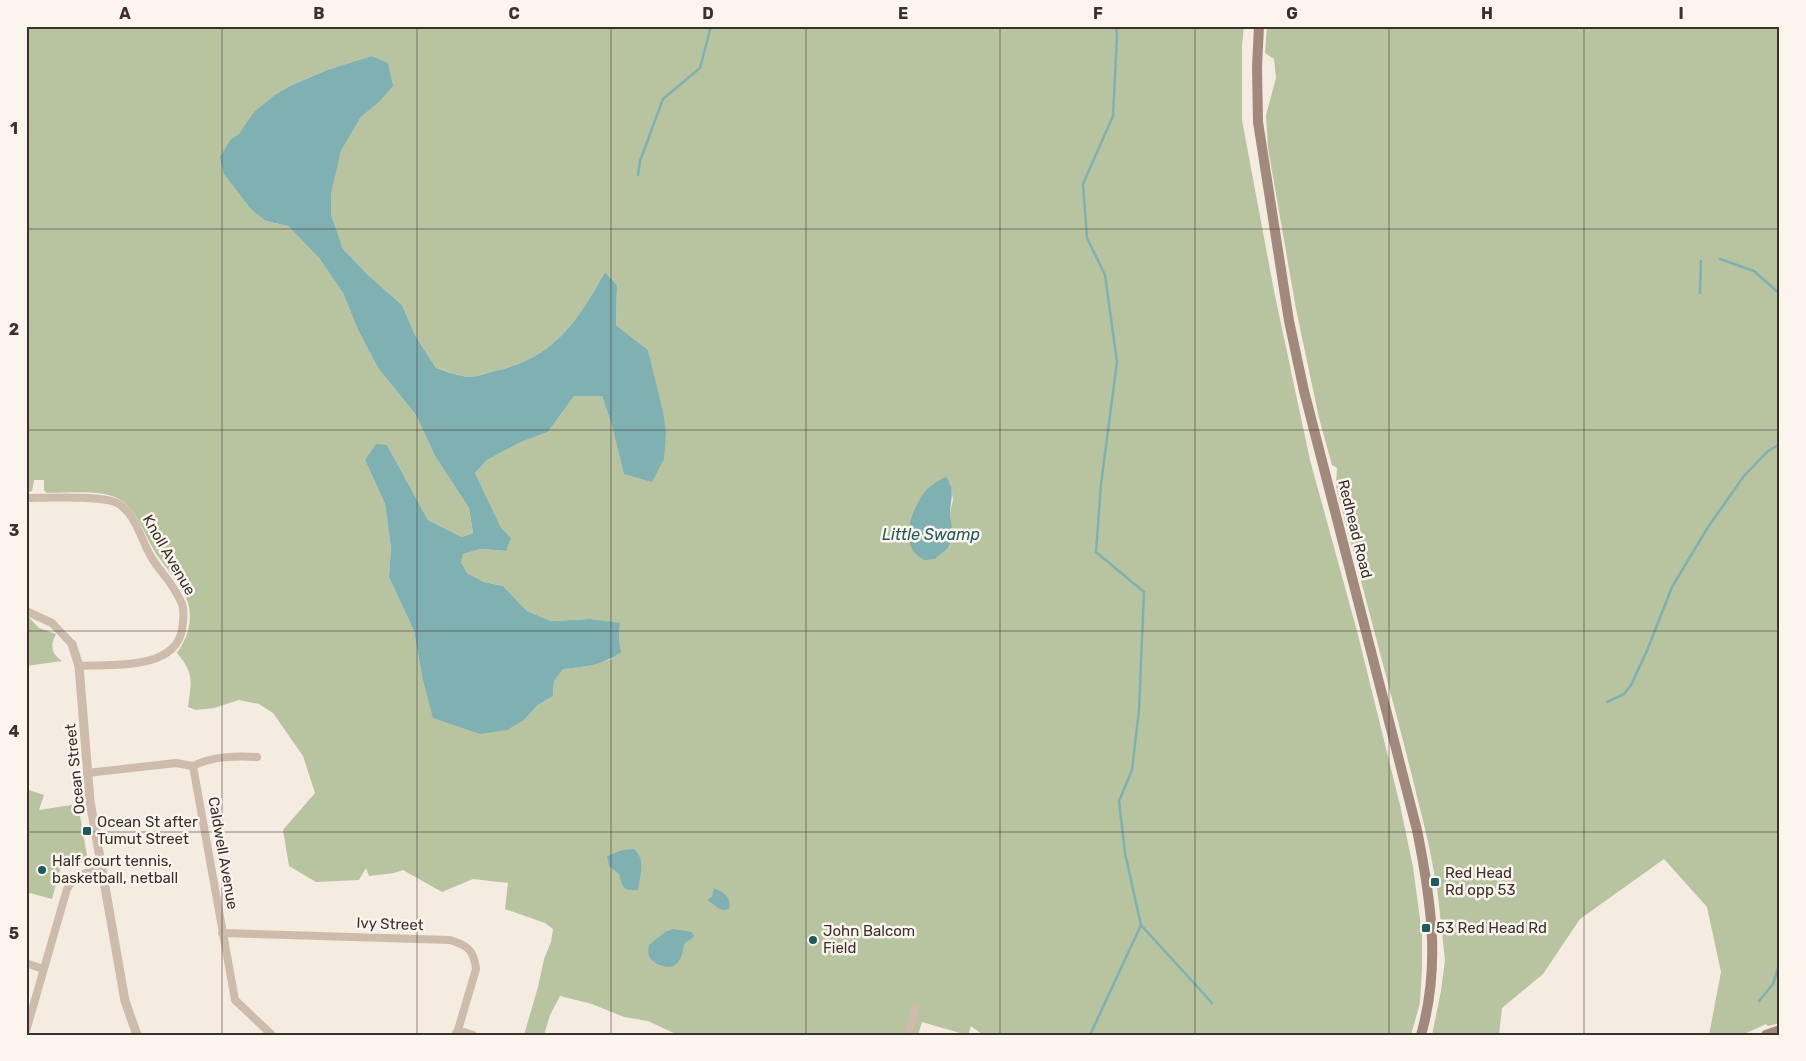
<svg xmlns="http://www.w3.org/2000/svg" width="1806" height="1061" font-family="Rubik,sans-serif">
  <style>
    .green { fill: #b8c4a0; fill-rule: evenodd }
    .water { fill: #7fb0b2 }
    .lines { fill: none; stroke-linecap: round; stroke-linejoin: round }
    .stream { stroke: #7fb0b2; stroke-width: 2.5 }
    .minor { stroke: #cdbbac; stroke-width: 8 }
    .tertiary { stroke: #cdbbac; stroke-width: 9 }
    .secondary { stroke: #a18a7d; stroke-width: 10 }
    .grid { fill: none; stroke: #3b302b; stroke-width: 1; stroke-opacity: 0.55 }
    .poi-dot { fill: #1f5a5e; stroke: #fbf5ee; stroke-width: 2 }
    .labels { text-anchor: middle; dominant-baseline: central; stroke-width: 5; stroke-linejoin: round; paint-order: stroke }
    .street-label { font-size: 15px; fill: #3b302b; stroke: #fbf5ee }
    .poi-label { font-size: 15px; fill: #3b302b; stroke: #fbf5ee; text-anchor: start }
    .water-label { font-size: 16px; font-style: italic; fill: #1f5a5e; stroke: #fbf5ee }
    .neatline { fill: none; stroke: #3b302b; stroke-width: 2 }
    .grid-label { font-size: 16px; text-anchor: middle; font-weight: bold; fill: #3b302b }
  </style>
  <rect width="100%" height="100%" fill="#f4ebe1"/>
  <path class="green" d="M26,26H1244L1242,45V120L1274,291L1310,460L1357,631L1400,805L1413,867L1422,934V968L1420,1003L1411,1035H983L971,1026L968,1035H967L922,1022L918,1035H678L648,1021L624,1017L592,1004L560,996L550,1015L544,1035H524L538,987L544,959L551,942L553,929L545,923L505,909L508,883L473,879L442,892L403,870L394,873L369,876L366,868L359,880L316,882L289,866L283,830L315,793L303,756L273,713L259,704L239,700L214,708L196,710L188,707C191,682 195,674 177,653C187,638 192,625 189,607C187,592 166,568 157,555C146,539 139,513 122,501C107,489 66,493 47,493L44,490V480H34L32,491L26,493ZM371,56L378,103L361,117L341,151L330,193L331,214L343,249L368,275L402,305L415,335L436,368C446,370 458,376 469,377C477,377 487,373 495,371C554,358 577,322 605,272L617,285L616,325L648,350L666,432L613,429L602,396H574L548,432L521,442L487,460L475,473L501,529L506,551L480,549L462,554L461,562L467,573L484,582L503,586L527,611L551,621L590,619L620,624L619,641L612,659L587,666L563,669L554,681L553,696L538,705L524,720L422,676L414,631L389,577L391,548L385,504L365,460L387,445L428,520L462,537L473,533L469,508L435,456L416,415L378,368L358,330L343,293L319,258L288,226L266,221L231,139L239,134L292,85L327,70ZM950,482L953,500L950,513L952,538L950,545L944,551L908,536L912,517L924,493Z
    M1267,26H1780V1023L1768,1026L1766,1024L1742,1035H1709L1721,972L1707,907L1664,859L1580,919L1543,974L1502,1008L1499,1035H1432L1441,991L1445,960L1437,887L1427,837L1405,748L1336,486L1337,468L1332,465L1319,418L1296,309L1268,148L1266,115L1276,78L1274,59L1265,53Z
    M26,614L39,628L56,634C50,646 51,653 62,661L26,666Z
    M26,750L29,790L44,795L39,810L78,804L88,861L61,866L52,899L26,892Z"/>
  <path class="water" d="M371,56L388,63L393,86L378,103L361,117L341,151L331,193V214L343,249L368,275L402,305L415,335L436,368C446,371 458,376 469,377C477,377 487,373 495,371C554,358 577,322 605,272L617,285L616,325L648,350L663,412L666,432L664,459L652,482L624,474L613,429L602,396H574L548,432L521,442L487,460L475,473L501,528L511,538L506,551L480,549L463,554L461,562L467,573L484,582L503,586L527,611L551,621L590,619L620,623L619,641L621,652C604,665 584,667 563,669L554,681L553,696L538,705L524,720L507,730L480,734L433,718L422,676L414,631L389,577L391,548L385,504L365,460L376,444L387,445L428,520L462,537L473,533L469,508L435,456L416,415L378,368L358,330L343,293L319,258L288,226L266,221L251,209L224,174L220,157L231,139L239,134L254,112L275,95L292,85L327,70Z
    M946,477C956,489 950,501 950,515C951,523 954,534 951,542C949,549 940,554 935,559L924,560C921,558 917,555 915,553C901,537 913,509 923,494C929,486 937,481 946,477Z
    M634,849C646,859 640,876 638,890C622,891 623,887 619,874L609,866L607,856L623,850Z
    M714,888C724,893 732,897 729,909C719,913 716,904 708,901L709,898L712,897Z
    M673,929L692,932L694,936C691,940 688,940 685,943C683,946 683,951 682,954C677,970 666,969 654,962C647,957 648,952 649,945L665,932Z"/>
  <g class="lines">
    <path class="stream" d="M1116,26L1117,36L1113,116L1083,184L1087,238L1105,275L1117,362L1101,484L1096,552L1144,592L1139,710L1132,770L1119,801L1125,853L1141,925L1212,1003
      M638,175L640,161L663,99L700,68L711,26
      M1720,259L1754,271L1780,294
      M1700,293L1701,261
      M1607,702L1624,694L1631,685L1646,653L1672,587L1708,527L1744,476L1768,451L1780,444
      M1759,1001L1773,984L1780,962
      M1090,1035L1141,925"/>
    <path class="minor" d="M26,498C45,498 103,495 117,503C137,514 141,542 153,560C163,575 175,586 182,604C185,612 183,622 182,630C174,671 111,664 79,666
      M26,611L52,623L72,644
      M193,766L235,1000L272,1035
      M193,766C212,756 236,756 257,757
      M87,773L176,763L193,766
      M222,933L450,940C467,945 474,950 476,969L458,1030L455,1035
      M26,963L43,969
      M458,1030L473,1035
      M26,1031L67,889C76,873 85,873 102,869
      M908,1035L916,1008"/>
    <path class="tertiary" d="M72,644L79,666L90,801L125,1001L137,1035"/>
    <path class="secondary" d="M1259,26L1257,67L1258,122L1289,321L1304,391L1417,830C1431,900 1441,965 1421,1035
      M1766,1035L1780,1030"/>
  </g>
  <path class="grid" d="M222,26V1035M417,26V1035M611,26V1035M806,26V1035M1000,26V1035M1195,26V1035M1389,26V1035M1584,26V1035M26,229H1780M26,430H1780M26,631H1780M26,832H1780"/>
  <g class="poi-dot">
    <rect x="82" y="826" width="10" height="10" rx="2.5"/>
    <circle cx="42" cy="870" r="5"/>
    <rect x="1430" y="877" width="10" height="10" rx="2.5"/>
    <rect x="1421" y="923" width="10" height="10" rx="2.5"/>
    <circle cx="813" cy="940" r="5"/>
  </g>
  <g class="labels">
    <g class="street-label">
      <text transform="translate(1355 529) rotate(76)">Redhead Road</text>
      <text transform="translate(169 555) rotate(60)">Knoll Avenue</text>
      <text transform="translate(75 769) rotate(-96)">Ocean Street</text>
      <text transform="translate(223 853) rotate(80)">Caldwell Avenue</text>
      <text transform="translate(390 924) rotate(2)">Ivy Street</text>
    </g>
    <g class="poi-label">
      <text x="97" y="822">Ocean St after<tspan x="97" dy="17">Tumut Street</tspan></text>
      <text x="52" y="861">Half court tennis,<tspan x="52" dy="17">basketball, netball</tspan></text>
      <text x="1445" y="873">Red Head<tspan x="1445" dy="17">Rd opp 53</tspan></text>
      <text x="1436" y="928">53 Red Head Rd</text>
      <text x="823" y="931">John Balcom<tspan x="823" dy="17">Field</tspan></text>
    </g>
    <g class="water-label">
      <text x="931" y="534">Little Swamp</text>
    </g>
  </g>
  <rect width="1806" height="1061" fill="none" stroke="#fbf5ee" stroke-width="55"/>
  <rect x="28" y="28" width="1750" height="1006" class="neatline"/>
  <g class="grid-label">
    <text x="125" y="19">A</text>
    <text x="319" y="19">B</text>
    <text x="514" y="19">C</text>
    <text x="708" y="19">D</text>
    <text x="903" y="19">E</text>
    <text x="1098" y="19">F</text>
    <text x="1292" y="19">G</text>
    <text x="1487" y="19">H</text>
    <text x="1681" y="19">I</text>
    <text x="14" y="134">1</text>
    <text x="14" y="335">2</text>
    <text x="14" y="536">3</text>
    <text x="14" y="737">4</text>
    <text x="14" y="939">5</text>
  </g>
</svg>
